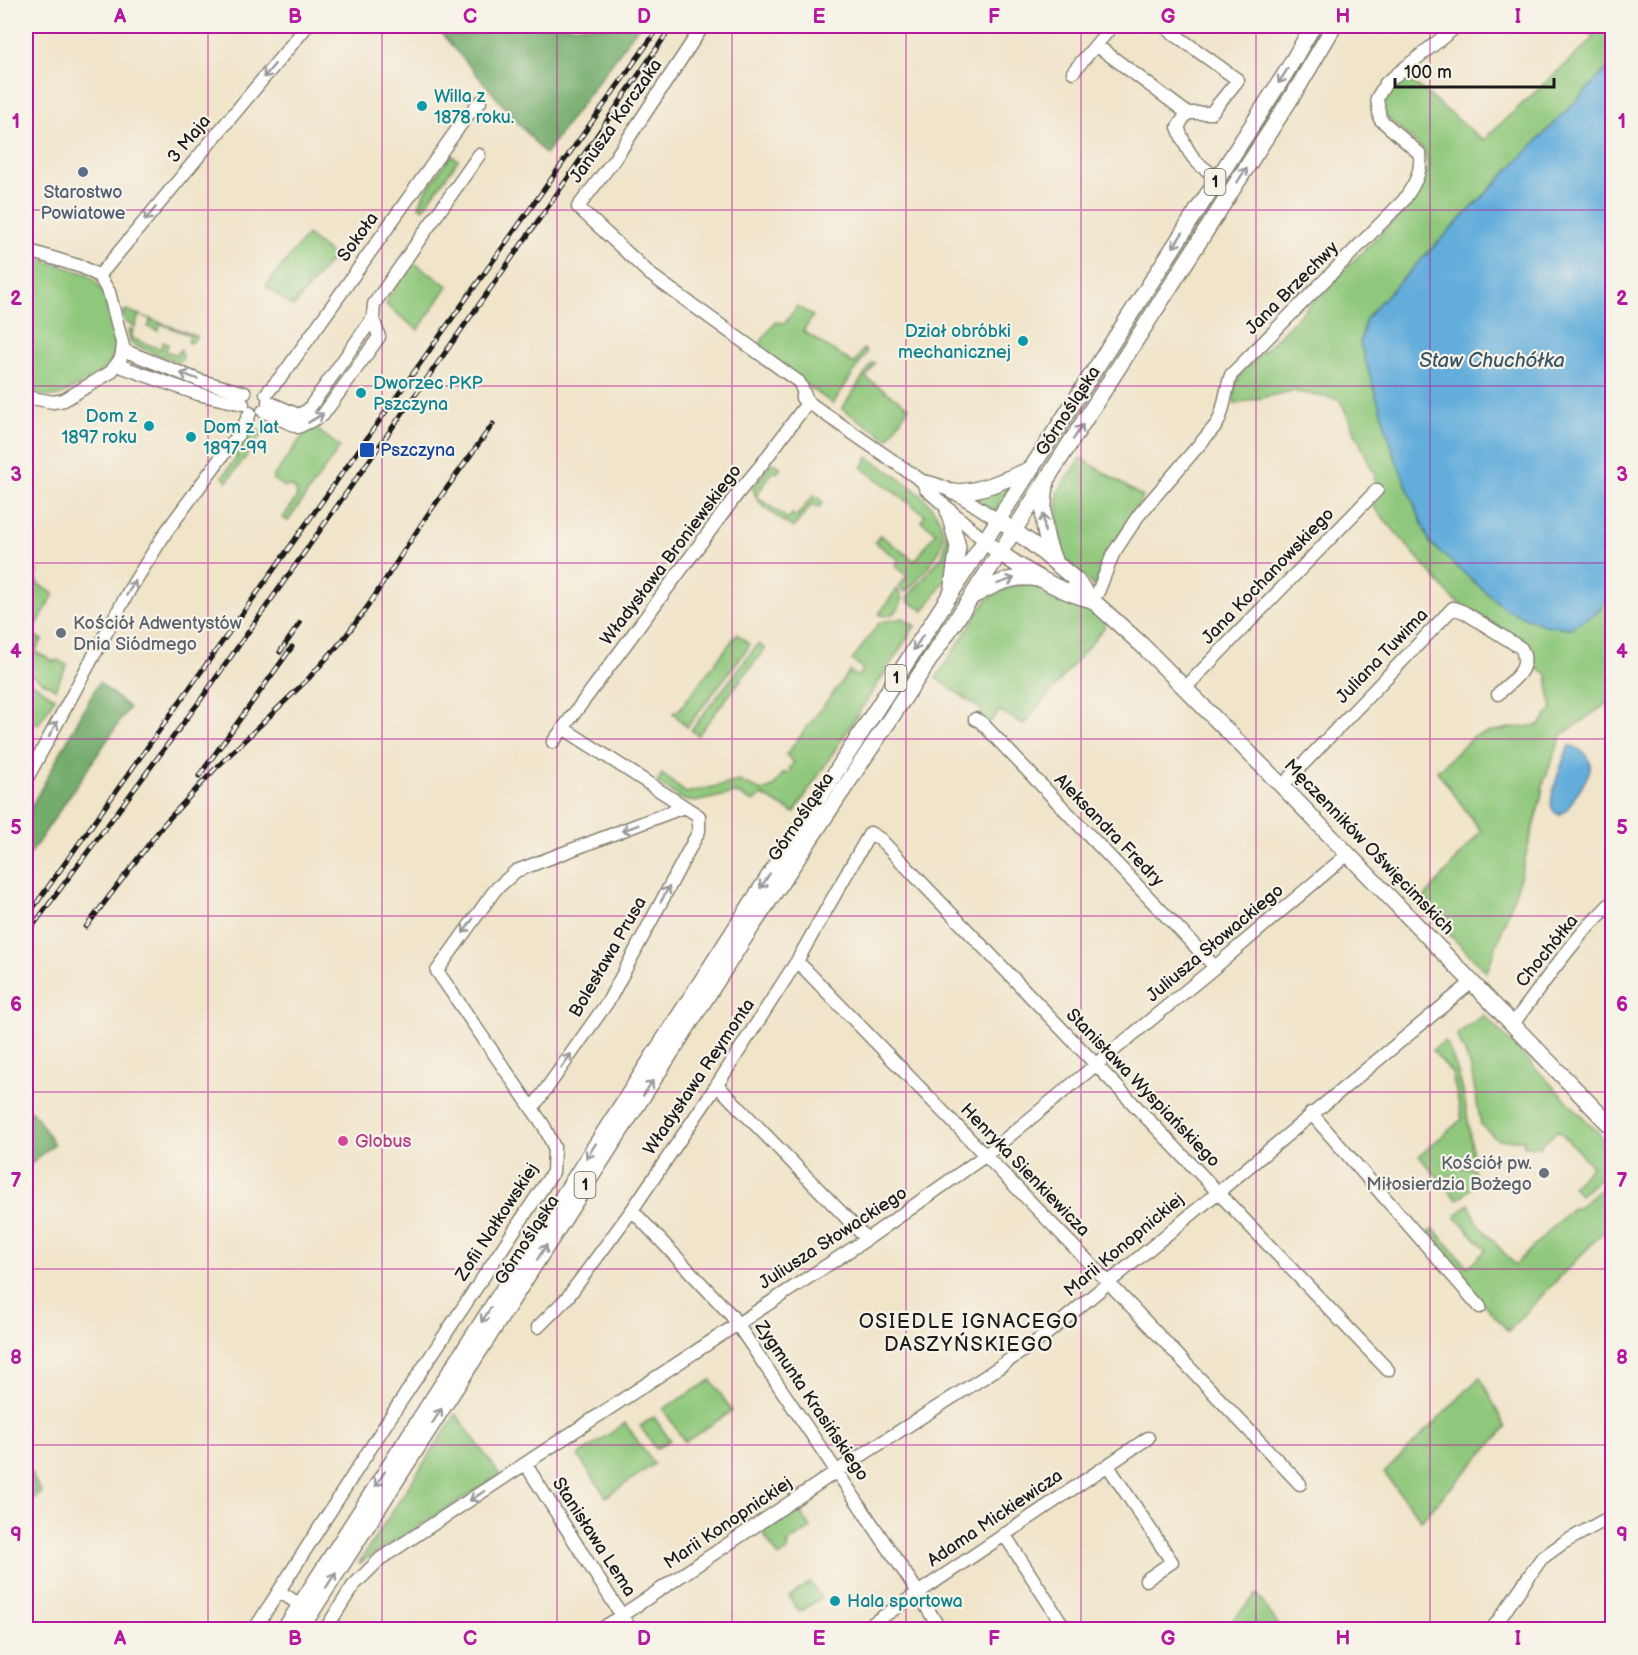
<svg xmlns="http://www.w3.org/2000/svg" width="1638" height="1655" font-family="'Balsamiq Sans',sans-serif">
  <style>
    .green { fill: #8fc87c; stroke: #56724c; stroke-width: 1.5 }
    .forest { fill: #73ac6c; stroke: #486444; stroke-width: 1.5 }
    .water { fill: #63addb; stroke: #40647c; stroke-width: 1.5 }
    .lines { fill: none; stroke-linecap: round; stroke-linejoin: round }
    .minor-casing { stroke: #868072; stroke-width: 15 }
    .major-casing { stroke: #868072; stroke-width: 18 }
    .minor { stroke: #fff; stroke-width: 12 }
    .major { stroke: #fff; stroke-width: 15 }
    .rail-casing { stroke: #1c1c1c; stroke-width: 5 }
    .rail { stroke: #f7f3e8; stroke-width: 3; stroke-dasharray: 9; stroke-linecap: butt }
    .oneway { stroke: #999 }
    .grid { fill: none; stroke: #b5179e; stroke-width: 1.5; stroke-opacity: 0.55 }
    .culture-dot { fill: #0f9aa8; stroke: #f7f3e8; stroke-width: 2 }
    .service-dot { fill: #5c6f8a; stroke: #f7f3e8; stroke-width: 2 }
    .transit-dot { fill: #1a4fb4; stroke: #f7f3e8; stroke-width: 2 }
    .worship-dot { fill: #6b7280; stroke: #f7f3e8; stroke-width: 2 }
    .hotel-dot { fill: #d1479c; stroke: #f7f3e8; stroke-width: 2 }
    .labels { text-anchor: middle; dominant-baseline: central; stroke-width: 4.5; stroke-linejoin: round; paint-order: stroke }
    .shield { fill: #f7f3e8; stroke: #5e5c59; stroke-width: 1.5 }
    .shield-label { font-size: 16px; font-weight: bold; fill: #1c1c1c }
    .culture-label { font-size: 18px; fill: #0d838f; stroke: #f7f3e8; text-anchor: start }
    .street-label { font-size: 18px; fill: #1c1c1c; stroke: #f7f3e8 }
    .service-label { font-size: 18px; fill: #4e5e75; stroke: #f7f3e8 }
    .transit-label { font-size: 18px; fill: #164399; stroke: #f7f3e8; text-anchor: start }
    .worship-label { font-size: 18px; fill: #5b616d; stroke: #f7f3e8; text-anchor: start }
    .hotel-label { font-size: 18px; fill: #b23c85; stroke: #f7f3e8; text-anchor: start }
    .water-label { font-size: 20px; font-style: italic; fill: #385668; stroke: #f7f3e8 }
    .neighbourhood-label { font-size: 20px; letter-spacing: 1.5px; fill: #1c1c1c; stroke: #f7f3e8 }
    .neatline { fill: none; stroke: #b5179e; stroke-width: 2 }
    .grid-label { font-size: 20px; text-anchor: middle; font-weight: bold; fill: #b5179e }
  </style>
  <rect width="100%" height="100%" fill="#f7f3e8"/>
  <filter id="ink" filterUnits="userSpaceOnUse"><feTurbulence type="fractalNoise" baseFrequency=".0167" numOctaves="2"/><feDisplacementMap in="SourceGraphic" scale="12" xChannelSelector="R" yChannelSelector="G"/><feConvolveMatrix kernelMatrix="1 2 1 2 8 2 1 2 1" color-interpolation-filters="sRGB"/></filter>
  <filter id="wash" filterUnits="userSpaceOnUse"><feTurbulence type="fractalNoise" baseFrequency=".008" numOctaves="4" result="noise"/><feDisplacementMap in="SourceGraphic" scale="24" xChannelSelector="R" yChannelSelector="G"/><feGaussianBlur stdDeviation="1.35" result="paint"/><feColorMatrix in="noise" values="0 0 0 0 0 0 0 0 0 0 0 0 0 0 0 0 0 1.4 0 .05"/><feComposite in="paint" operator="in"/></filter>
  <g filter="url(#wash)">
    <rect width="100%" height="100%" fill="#f0e4c9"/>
    <path class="green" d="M1582,26H1612V64L1380,302L1366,319L1360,343L1396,460L1412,495L1544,625L1570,628L1597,613L1612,591V700L1562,735L1544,781L1541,798L1517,888L1487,972L1419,904L1481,831L1437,771L1474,736L1504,729L1539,725L1552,710L1547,675L1532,665L1530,651L1518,639L1454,600L1372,505L1375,476L1340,400L1292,391L1234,404V386L1242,373L1409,205L1423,180L1428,166L1424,150L1385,116L1382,99L1391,86L1404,75L1483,140L1594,38Z
      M451,155L458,160L423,209L419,206L425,192Z
      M307,235L334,256L293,307L266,286Z
      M26,255L87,274C102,284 105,298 109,314C112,325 117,336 116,347C114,372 80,384 61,395L54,397L26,392Z
      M413,262L448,286L418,330L386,305L389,296Z
      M797,306L813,316L803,331L854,364L864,349L867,352L833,404L756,349L775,322L785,323Z
      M126,310L191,334L197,337L190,343L188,342L190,335L161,324L158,331L148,327L151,319L139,315L135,327L125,322L123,313Z
      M130,329L133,330L131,338L160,349L163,342L168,344L166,351L176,355L181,349L183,358L179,363L131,344L128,330Z
      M872,363H875L866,378L909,407L888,439L842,409Z
      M255,427L263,433L227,482L223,476L237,457L233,454Z
      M311,429H316L340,447L288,521L283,518L297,497L296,490L290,486L284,487L273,479V477L302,437Z
      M868,457C896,477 961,510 938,553C930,567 917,580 906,592L899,587L907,576L895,566L899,560L875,542L880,535L915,561L936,532L921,521L925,515L862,468Z
      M1081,458L1143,497L1119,535L1094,587L1063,556L1058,519V492Z
      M771,463L781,467L777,473L773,471L756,496L788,519L792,514L796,517L814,495L823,502L819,508L812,504L793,528C779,517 754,506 753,487Z
      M1015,481L995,512L973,497L992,493Z
      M946,525H949L952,563L945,580L924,611L909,602L907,598L943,555L946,540Z
      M26,565L37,571L35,577L38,584L54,594L32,634L42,640L35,652L55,662L57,660L67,665L55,689L26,672Z
      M1018,585H1034L1043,587L1094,612L1106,622L1104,628L1024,724L1000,711L988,724L981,715L982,710L936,678L986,601L995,592Z
      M897,589C909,601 894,622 879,614Z
      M903,618L915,626L794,813L762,795L754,802L736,793L695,802L684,800L657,783L662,774L686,793L739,781L762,791L773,787L784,772L788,774L791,770L789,768L794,762L786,755L850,671L858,677L863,669L852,660L880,622Z
      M737,634L750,645L687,727L673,713L679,710Z
      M758,644L765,649L698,735L691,730Z
      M26,679L55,698L38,725L26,717Z
      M1484,1015L1612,1147V1169L1580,1195L1572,1186L1592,1166L1558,1130L1540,1147L1524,1146V1140H1498L1481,1125L1471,1068L1457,1034Z
      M1445,1041C1465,1077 1468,1123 1474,1164H1464V1168H1474L1477,1184L1457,1200L1419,1156L1462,1119L1452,1073L1432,1050Z
      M1612,1180V1223L1508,1331L1423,1237L1434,1229L1468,1267L1486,1250L1455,1216L1469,1204L1479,1225L1515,1265L1572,1208H1577Z
      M1480,1377L1506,1428L1421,1520L1384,1473Z
      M711,1380L732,1411L685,1442L663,1409Z
      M456,1414L500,1475L358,1564Z
      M654,1417L670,1440L656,1449L640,1426Z
      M625,1423L654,1464L606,1497L578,1456Z
      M798,1508L811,1528L788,1543L787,1551L779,1557L762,1532Z
      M810,1582L821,1598L799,1612L789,1597Z
      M1257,1594L1281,1629H1224Z"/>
    <path class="forest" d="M435,26H639L545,154Z
      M99,682L129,708L26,860V809L31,807Z
      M26,1106L37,1117L54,1144L26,1168Z
      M26,1464L42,1493L26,1504Z"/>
    <path class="water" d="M1612,64V591L1597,613L1570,628L1544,625L1505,609L1430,543L1396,460L1360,343L1366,319L1380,302Z
      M1569,746C1575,746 1578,748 1582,751C1599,763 1586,780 1577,793C1572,801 1568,811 1559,815C1555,812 1554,813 1552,808C1548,796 1564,758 1569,746Z"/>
  </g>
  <g filter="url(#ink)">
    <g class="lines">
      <defs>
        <path id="minor" d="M703,26L614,160L578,207L651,275L799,382L808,402
          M1096,45L1187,113H1211L1238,80L1163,26
          M1073,72L1112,26
          M1187,113L1178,127C1185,146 1191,160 1208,171
          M26,250L82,267L99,276L109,292L123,346L121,358L111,372L64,400L53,402L26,397
          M99,276L307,26
          M123,350L201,381L245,393
          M117,365L198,394L243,404
          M266,394L285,372L466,117L480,102
          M802,398L922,481C950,485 975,506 998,520
          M268,402L298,415L308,410L373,318L374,304L479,155
          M263,411L298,427L323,415L379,337L373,318
          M922,481L926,489L985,541
          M1092,600L1098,592L1113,554L1138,516L1217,424C1225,409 1225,392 1231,375L1404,200C1414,185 1422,173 1420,154L1380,119L1377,98L1386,83L1457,26
          M1185,688L1377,490
          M975,719L981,722L1215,967
          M553,742L738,493L762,464L808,402
          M26,780L130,589L166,532L242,429L250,413
          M1282,786L1453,608L1464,612L1521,648C1533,669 1511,681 1498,694
          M797,961L1108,1282L1300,1484
          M1513,1024L1555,967L1583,932L1612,902
          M717,1085L867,1239
          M532,1109L609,1000L699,831V816L563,728
          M1311,1113L1480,1307
          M632,1210L731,1315L918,1592L940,1630
          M538,1327L567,1298L632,1210L717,1085L797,961L870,833L880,839L1388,1370
          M526,1465L631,1630
          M1108,1466L1172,1562L1146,1580
          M1004,1534L1066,1630
          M279,1591L300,1605
          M254,1630L393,1413L553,1172L554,1147L544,1126L437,971L495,890L516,871L684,807
          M325,1630L353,1586L380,1559L867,1239L986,1155L1215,967L1348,854
          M600,1630L837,1471L986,1376L1043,1337L1472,982
          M863,1630L1148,1438
          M1491,1630L1498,1621L1541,1559L1563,1543L1612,1516"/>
        <path id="major" d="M1046,485C1042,515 1042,532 1054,560
          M953,492C982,492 1004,480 1031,469
          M948,510L958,547L952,586
          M1006,525L1030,542L1076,580L1092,600L1142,645L1282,786L1612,1127
          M992,547C1022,569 1056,591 1092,600
          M975,595C995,584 1014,574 1037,579
          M284,1630L1285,74L1313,26
          M300,1630L747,934L972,596L1300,84L1334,26"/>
      </defs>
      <use href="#minor" class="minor-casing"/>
      <use href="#major" class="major-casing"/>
      <use href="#minor" class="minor"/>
      <use href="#major" class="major"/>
      <defs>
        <path id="rail" d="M280,652L300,623
          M199,776L292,647
          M26,918L660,26
          M86,927L164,824L215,769L308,679L342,641L368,606L426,517L493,424
          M26,935L199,702L552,201L672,26"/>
      </defs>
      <use href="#rail" class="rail-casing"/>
      <use href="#rail" class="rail"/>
    </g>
    <defs><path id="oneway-shaft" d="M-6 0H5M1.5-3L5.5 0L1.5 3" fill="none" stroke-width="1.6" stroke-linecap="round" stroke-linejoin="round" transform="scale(1.5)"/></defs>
    <g class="oneway">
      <use href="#oneway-shaft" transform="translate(269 71) rotate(130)"/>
      <use href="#oneway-shaft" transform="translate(1283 76) rotate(122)"/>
      <use href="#oneway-shaft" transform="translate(1242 175) rotate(-57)"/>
      <use href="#oneway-shaft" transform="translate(150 214) rotate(130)"/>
      <use href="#oneway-shaft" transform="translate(1178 240) rotate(123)"/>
      <use href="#oneway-shaft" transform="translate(189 376) rotate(-160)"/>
      <use href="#oneway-shaft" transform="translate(316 418) rotate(-31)"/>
      <use href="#oneway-shaft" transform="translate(1078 432) rotate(-57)"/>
      <use href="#oneway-shaft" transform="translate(1044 523) rotate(-94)"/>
      <use href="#oneway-shaft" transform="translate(1006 581) rotate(-18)"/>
      <use href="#oneway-shaft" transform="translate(131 588) rotate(-59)"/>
      <use href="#oneway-shaft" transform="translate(918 643) rotate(123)"/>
      <use href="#oneway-shaft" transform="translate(53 729) rotate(-62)"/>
      <use href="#oneway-shaft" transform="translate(630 828) rotate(159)"/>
      <use href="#oneway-shaft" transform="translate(765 881) rotate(123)"/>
      <use href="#oneway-shaft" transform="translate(665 894) rotate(-62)"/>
      <use href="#oneway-shaft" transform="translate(468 926) rotate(125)"/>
      <use href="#oneway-shaft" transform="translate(566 1061) rotate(-55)"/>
      <use href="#oneway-shaft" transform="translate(648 1088) rotate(-57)"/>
      <use href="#oneway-shaft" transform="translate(591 1151) rotate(123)"/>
      <use href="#oneway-shaft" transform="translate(542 1252) rotate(-57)"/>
      <use href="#oneway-shaft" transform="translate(486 1315) rotate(123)"/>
      <use href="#oneway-shaft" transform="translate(437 1416) rotate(-57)"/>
      <use href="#oneway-shaft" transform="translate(380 1479) rotate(123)"/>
      <use href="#oneway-shaft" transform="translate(477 1496) rotate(147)"/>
      <use href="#oneway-shaft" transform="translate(331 1580) rotate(-57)"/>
    </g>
  </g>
  <path class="grid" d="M208,26V1630M382,26V1630M557,26V1630M732,26V1630M906,26V1630M1081,26V1630M1256,26V1630M1430,26V1630M26,210H1612M26,386H1612M26,563H1612M26,739H1612M26,916H1612M26,1092H1612M26,1269H1612M26,1445H1612"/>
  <g class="culture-dot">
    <circle cx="422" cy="106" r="6"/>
    <circle cx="1023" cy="341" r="6"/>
    <circle cx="361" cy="393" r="6"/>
    <circle cx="149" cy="426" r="6"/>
    <circle cx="191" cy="437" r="6"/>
    <circle cx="835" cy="1601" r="6"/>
  </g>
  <circle class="service-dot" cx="83" cy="172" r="6"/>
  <rect class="transit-dot" x="359" y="442" width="16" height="16" rx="3"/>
  <g class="worship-dot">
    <circle cx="61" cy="633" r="6"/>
    <circle cx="1544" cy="1173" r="6"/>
  </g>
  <circle class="hotel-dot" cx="343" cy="1141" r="6"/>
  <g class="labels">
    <g class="shield">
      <rect x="1204.5" y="169" width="21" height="26" rx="4.5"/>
      <rect x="885.5" y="665" width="21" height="26" rx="4.5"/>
      <rect x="574.5" y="1172" width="21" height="26" rx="4.5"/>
    </g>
    <g class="shield-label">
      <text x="1215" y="182">1</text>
      <text x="896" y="678">1</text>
      <text x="585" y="1185">1</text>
    </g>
    <g class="culture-label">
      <text x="434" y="96">Willa z<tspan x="434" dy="21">1878 roku.</tspan></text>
      <text x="1011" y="331" text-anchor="end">Dział obróbki<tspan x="1011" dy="21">mechanicznej</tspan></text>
      <text x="373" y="383">Dworzec PKP<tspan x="373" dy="21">Pszczyna</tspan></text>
      <text x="137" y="416" text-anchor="end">Dom z<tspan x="137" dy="21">1897 roku</tspan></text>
      <text x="203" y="427">Dom z lat<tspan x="203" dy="21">1897-99</tspan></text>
      <text x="847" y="1601">Hala sportowa</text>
    </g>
    <g class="street-label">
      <text transform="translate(616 121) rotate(-55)">Janusza Korczaka</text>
      <text transform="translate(189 139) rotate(-50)">3 Maja</text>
      <text transform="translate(358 237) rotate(-54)">Sokoła</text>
      <text transform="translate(1292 288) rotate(-45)">Jana Brzechwy</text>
      <text transform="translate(1068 411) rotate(-57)">Górnośląska</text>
      <text transform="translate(671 555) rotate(-53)">Władysława Broniewskiego</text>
      <text transform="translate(1268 576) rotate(-46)">Jana Kochanowskiego</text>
      <text transform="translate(1382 656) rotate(-46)">Juliana Tuwima</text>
      <text transform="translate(801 817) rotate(-56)">Górnośląska</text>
      <text transform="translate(1109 830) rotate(46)">Aleksandra Fredry</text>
      <text transform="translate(1369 847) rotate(46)">Męczenników Oświęcimskich</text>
      <text transform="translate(1215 943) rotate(-40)">Juliusza Słowackiego</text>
      <text transform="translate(1547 951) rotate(-51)">Chochółka</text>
      <text transform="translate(608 957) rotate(-60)">Bolesława Prusa</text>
      <text transform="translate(699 1077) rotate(-56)">Władysława Reymonta</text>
      <text transform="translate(1143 1088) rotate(46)">Stanisława Wyspiańskiego</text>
      <text transform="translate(1025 1170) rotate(46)">Henryka Sienkiewicza</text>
      <text transform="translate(497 1222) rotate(-57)">Zofii Nałkowskiej</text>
      <text transform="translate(833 1238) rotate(-33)">Juliusza Słowackiego</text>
      <text transform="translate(527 1240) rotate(-57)">Górnośląska</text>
      <text transform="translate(1124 1245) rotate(-40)">Marii Konopnickiej</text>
      <text transform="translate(812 1401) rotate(56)">Zygmunta Krasińskiego</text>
      <text transform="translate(995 1518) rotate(-34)">Adama Mickiewicza</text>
      <text transform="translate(728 1523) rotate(-34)">Marii Konopnickiej</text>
      <text transform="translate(594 1537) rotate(57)">Stanisława Lema</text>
    </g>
    <g class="service-label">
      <text x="83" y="192">Starostwo<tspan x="83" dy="21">Powiatowe</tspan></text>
    </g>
    <g class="transit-label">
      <text x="380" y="450">Pszczyna</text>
    </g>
    <g class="worship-label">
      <text x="73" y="623">Kościół Adwentystów<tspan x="73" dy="21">Dnia Siódmego</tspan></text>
      <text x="1532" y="1163" text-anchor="end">Kościół pw.<tspan x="1532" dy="21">Miłosierdzia Bożego</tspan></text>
    </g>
    <g class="hotel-label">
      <text x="355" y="1141">Globus</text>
    </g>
    <g class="water-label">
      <text x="1492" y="361">Staw Chuchółka</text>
    </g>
    <g class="neighbourhood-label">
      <text x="969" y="1322">OSIEDLE IGNACEGO<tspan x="969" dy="23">DASZYŃSKIEGO</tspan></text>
    </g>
  </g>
  <rect width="1638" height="1655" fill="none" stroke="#f7f3e8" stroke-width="66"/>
  <path d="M1395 78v9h159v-9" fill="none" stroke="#1c1c1c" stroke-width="3"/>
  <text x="1404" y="78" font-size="18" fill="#1c1c1c" stroke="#f7f3e8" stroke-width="4.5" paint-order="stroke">100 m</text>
  <rect x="33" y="33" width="1572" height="1589" class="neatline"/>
  <g class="grid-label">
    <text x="120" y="23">A</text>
    <text x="295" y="23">B</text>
    <text x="470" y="23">C</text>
    <text x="644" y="23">D</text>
    <text x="819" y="23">E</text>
    <text x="994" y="23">F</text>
    <text x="1168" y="23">G</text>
    <text x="1343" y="23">H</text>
    <text x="1518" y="23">I</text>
    <text x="16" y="128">1</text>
    <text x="1622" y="128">1</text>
    <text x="16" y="305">2</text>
    <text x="1622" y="305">2</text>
    <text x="16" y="481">3</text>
    <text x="1622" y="481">3</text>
    <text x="16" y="658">4</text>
    <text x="1622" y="658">4</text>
    <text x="16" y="834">5</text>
    <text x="1622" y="834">5</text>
    <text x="16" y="1011">6</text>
    <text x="1622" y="1011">6</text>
    <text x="16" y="1187">7</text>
    <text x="1622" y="1187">7</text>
    <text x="16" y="1364">8</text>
    <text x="1622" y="1364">8</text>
    <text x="16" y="1541">9</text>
    <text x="1622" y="1541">9</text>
    <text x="120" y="1645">A</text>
    <text x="295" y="1645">B</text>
    <text x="470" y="1645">C</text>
    <text x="644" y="1645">D</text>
    <text x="819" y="1645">E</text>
    <text x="994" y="1645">F</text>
    <text x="1168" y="1645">G</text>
    <text x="1343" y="1645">H</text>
    <text x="1518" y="1645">I</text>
  </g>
</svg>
